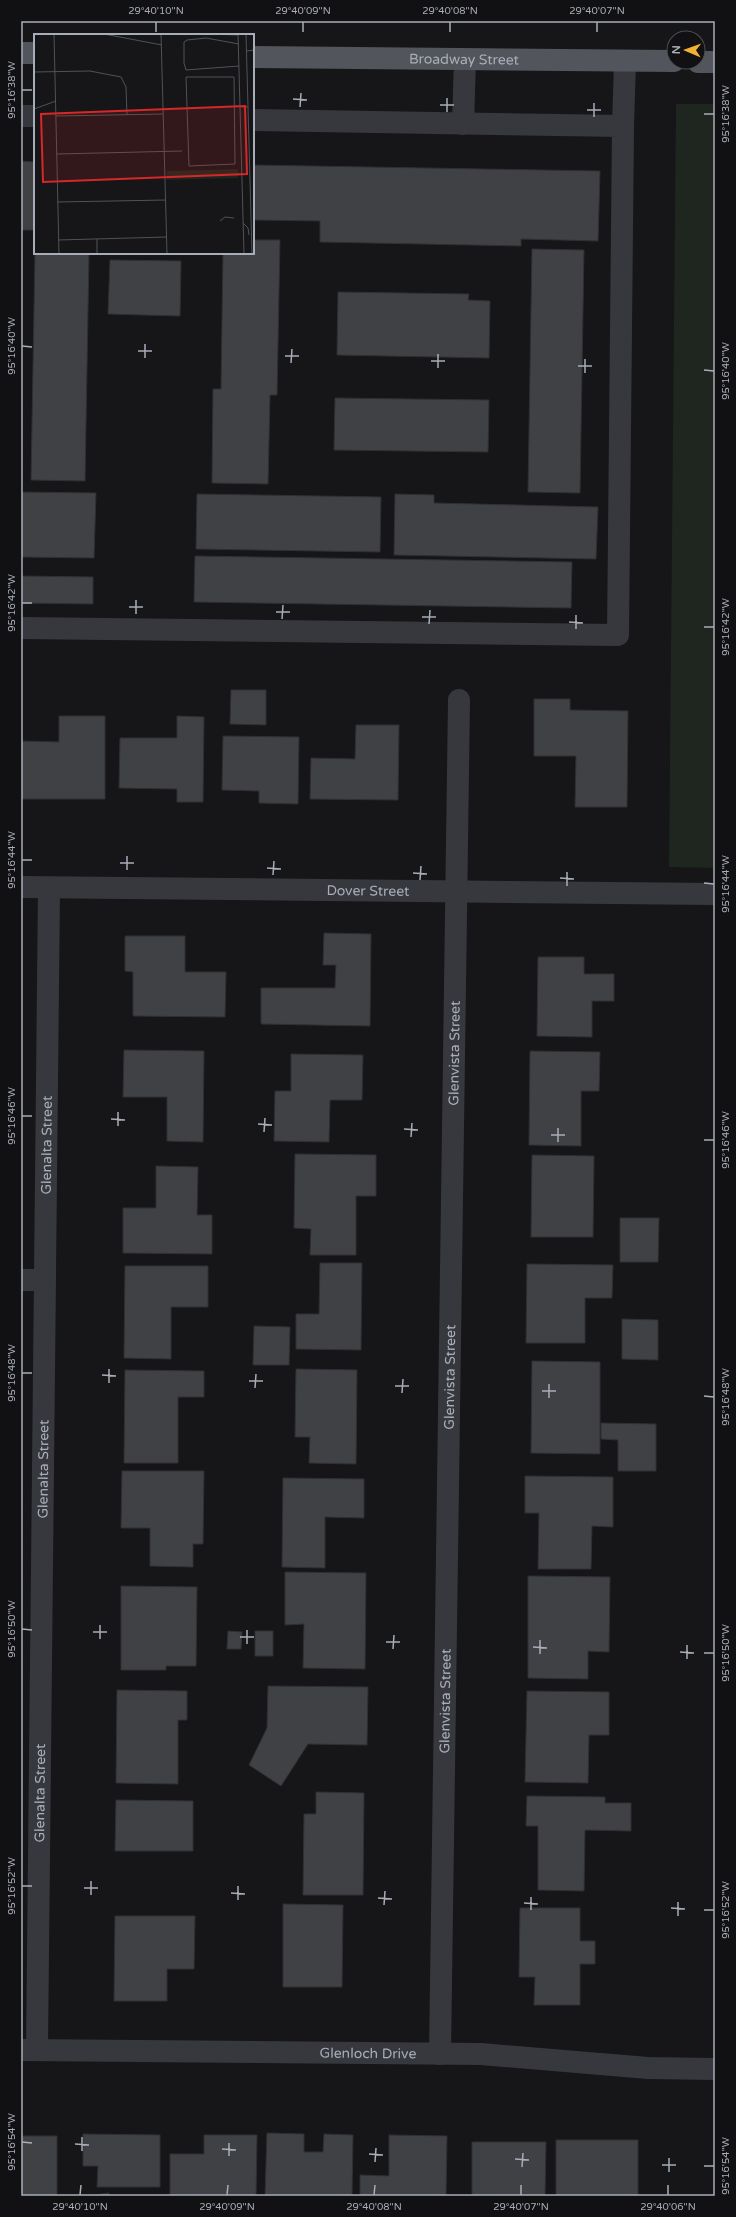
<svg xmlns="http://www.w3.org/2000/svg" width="736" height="2217" font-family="'Varela Round',sans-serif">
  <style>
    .green { fill: #1e261f }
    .building { fill: #404145; stroke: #303034 }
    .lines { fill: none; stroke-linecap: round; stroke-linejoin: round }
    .minor { stroke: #37383d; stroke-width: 22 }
    .major { stroke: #53555c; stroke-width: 22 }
    .ticks { fill: none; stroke: #a8adb8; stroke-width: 1.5 }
    .labels { text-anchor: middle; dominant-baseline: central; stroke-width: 3; stroke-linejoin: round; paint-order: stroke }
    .street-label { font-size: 14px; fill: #a8adb8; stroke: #111113 }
    .inset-road { fill: none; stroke: #505258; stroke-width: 1 }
    .view { fill: #d62828; fill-opacity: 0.15; stroke: #d62828; stroke-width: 2 }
    .inset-edge { fill: none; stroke: #a8adb8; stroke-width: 2 }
    .neatline { fill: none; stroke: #a8adb8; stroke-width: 1.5 }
    .ticks-label { font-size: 10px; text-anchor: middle; fill: #a8adb8 }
  </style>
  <rect width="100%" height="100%" fill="#161618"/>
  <path class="green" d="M676,104H715V868L669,867Z"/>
  <path class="building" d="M21,161L35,162V230H21Z
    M253,165L600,171L598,241L521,239V246L320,242V221L253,220Z
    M253,240H280L277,395H270L268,484L212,483L213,389H221L223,253H253Z
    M532,249L584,250L580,493L528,492Z
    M35,253H89L85,481L31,480Z
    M110,260L181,261L180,316L108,314Z
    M338,292L469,294L468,300L490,301L489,358L337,355Z
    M335,398L489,400L488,452L334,450Z
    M21,492L96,493L94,558L21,557Z
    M197,494L381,497L380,552L196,549Z
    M395,494L434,495V503L598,507L596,559L394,555Z
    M195,556L572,562L571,608L194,602Z
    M21,576L93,577V604L21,603Z
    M231,690H266V725L230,724Z
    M534,699H570V710L628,711L627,807H575L576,756H534Z
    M59,716H105V799H21V741L59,742Z
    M177,716L204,717L203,802H177V789L119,788L120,738H177Z
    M356,725H399L398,800L310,799L311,758L355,759Z
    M223,736L299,737L298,804L259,803V791L222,790Z
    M324,933L371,934L370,1026L261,1024V988H335L336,965H323Z
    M125,936H185V972H226L225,1017L133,1016V972L125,971Z
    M538,957H584V974H614V1001H592V1037L537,1036Z
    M124,1050L204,1051L203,1142L167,1141V1097H123Z
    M530,1051L600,1052L599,1091H581V1146L529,1145Z
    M291,1054L363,1055L362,1100H330L329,1142L274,1141L275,1091H291Z
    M295,1154L376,1155V1196H356V1255H310L311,1229L294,1228Z
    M532,1155L594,1156L593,1237H531Z
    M156,1166L198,1167L197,1215H212V1254L123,1253V1208H156Z
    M620,1218H659L658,1262H620Z
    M320,1263H362L361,1350L296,1349V1314H319Z
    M527,1264L613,1265L612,1298H585V1343H526Z
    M125,1266H208V1307H171V1359L124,1358Z
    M622,1319L658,1320V1360L622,1359Z
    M254,1326L290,1327L289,1365H253Z
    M532,1361L600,1362V1454L531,1453Z
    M296,1369L357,1370L356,1464L309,1463L310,1437H295Z
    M125,1370L204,1371V1397H178V1463H124Z
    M601,1423L656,1424V1471H618V1440L601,1439Z
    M122,1471H204L203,1544H193V1567L150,1566V1528H121Z
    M525,1476L613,1477V1527L592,1526L591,1569H538L539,1513H525Z
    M283,1478L364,1479V1518L325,1517V1568L282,1567Z
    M285,1572L366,1573L365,1669L303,1668L304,1624L285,1625Z
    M528,1576L610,1577L609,1652L588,1651V1679L528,1678Z
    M121,1586L197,1587L196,1666H166V1670H121Z
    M228,1631L242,1632L241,1649H227Z
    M255,1631H273V1656H255Z
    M268,1686L368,1687L367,1745L308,1744L281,1786L249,1765L267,1728Z
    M117,1690L187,1691V1720H178V1784L116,1783Z
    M527,1691L609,1692V1735H589L588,1783L525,1782Z
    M316,1792L364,1793L363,1895H303L304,1814H316Z
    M527,1796L605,1797V1803H631V1831L585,1830L584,1891L538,1890V1826H526Z
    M116,1800L193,1801V1851H115Z
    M283,1904L343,1905L342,1987H283Z
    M520,1908H580V1941H595V1964H580V2005H534L535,1977H519Z
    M115,1916H195L194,1969H167V2001H114Z
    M267,2133L304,2134V2152H323L324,2134L353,2135L352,2196H265Z
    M83,2134L160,2135V2187H97L98,2166H83Z
    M204,2135H257L256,2196H170V2154H204Z
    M389,2135L447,2136L446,2196H360V2175L389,2176Z
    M21,2136H57V2196H21Z
    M556,2140H638V2196H556Z
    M472,2142H546L545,2196H472Z
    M109,2193V2196H88Z"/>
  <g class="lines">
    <g class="minor">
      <path d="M21,116H35"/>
      <path d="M463,124L465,60"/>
      <path d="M623,126L625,61"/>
      <path d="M21,628L618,635L623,126L253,120"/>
      <path id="s1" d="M21,887L715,894"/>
      <path d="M21,1280H45"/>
      <path id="s2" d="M21,2050L481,2054L648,2068L715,2069"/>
      <path id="s3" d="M37,2050L49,888"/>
      <path id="s4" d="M440,2054L459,700"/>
    </g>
    <g class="major">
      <path d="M21,53H35"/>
      <path id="s5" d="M253,57L674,61"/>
      <path d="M698,62H715"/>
    </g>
  </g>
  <path class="ticks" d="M156,32V22M303,32V22M450,32V22M597,32V22M22,90H32M293,99L307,100M440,105H454M300,107L301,93M587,110H601M447,112V98M704,114H714M594,117V103M22,346L32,347M138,351H152M285,356H299M145,358V344M431,361H445M291,363L292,349M578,366H592M438,368V354M704,370L714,371M585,373V359M22,603H32M129,607H143M276,612H290M136,614V600M422,617H436M282,619L283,605M569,622L583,623M429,624L430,610M704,627H714M576,629V615M22,860H32M120,863H134M267,868L281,869M127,870V856M413,873L427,874M273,875L274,861M560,878L574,879M420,880L421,866M704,883L714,884M567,886V872M22,1116H32M111,1119L125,1120M258,1124L272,1125M118,1126V1112M404,1129L418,1130M264,1132L265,1118M551,1135H565M411,1137L412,1123M704,1140H714M558,1142V1128M22,1373H32M102,1375L116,1376M249,1381H263M109,1383V1369M395,1386H409M255,1388L256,1374M542,1391H556M402,1393L403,1379M704,1396L714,1397M549,1398V1384M22,1629L32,1630M93,1632H107M240,1637H254M100,1639V1625M386,1642H400M247,1644V1630M533,1647L547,1648M393,1649L394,1635M680,1652L694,1653M704,1653H714M540,1654V1640M687,1659V1645M22,1886H32M84,1888H98M231,1893L245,1894M91,1895V1881M378,1898L392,1899M238,1900V1886M524,1903L538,1904M384,1905L385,1891M671,1908L685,1909M531,1910V1897M704,1910H714M678,1916V1902M22,2142L32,2143M75,2144L89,2145M222,2149L236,2150M82,2151V2137M369,2154L383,2155M229,2156V2143M515,2159L529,2160M375,2162L376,2148M662,2165H676M704,2166H714M522,2167L523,2153M669,2172V2158M80,2195L81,2185M227,2195L228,2185M374,2195L375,2185M521,2195V2185M668,2195V2185"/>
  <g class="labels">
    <g class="street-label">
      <text stroke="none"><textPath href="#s5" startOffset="211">Broadway Street</textPath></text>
      <text stroke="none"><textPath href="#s1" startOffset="347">Dover Street</textPath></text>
      <text stroke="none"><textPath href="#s4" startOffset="1001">Glenvista Street</textPath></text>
      <text stroke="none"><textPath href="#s3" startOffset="905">Glenalta Street</textPath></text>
      <text stroke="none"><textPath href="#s4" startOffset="677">Glenvista Street</textPath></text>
      <text stroke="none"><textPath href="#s3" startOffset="581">Glenalta Street</textPath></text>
      <text stroke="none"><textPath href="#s4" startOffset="353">Glenvista Street</textPath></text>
      <text stroke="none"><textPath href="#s3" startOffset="257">Glenalta Street</textPath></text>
      <text stroke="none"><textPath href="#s2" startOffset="347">Glenloch Drive</textPath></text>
    </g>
  </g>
  <g transform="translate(34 34)">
    <rect width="220" height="220" fill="#161618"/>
    <path d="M204,135V144L133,146V137Z" fill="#1e261f"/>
    <path class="inset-road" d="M20,0L25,220M70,0L128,11M127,0L133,220M175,0L204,1M204,0L210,220M212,0L218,220M205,10L172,4L153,6L150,8V29L152,36L205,32M213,17L220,16V27M0,38L56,37L87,43L92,53L93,81M152,43H200L201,130L155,132ZM200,72L214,73M0,75L22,67M22,82L129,80M23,120L148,117M23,168L132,166M186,187L191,183L200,184M209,189L214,194L215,201M63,205V220M24,206L133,203"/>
    <path class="view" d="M211,72L213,140L9,148L7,80Z"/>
    <rect width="220" height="220" class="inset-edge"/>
  </g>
  <rect width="736" height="2217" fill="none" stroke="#111113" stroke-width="44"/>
  <g transform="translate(686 50) rotate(272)"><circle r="19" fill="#111113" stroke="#4d4f55"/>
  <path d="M0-3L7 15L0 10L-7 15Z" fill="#f2b134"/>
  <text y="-6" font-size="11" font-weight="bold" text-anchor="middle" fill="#a8adb8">N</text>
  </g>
  <rect x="22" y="22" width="692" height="2173" class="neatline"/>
  <g class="ticks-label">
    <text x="156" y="14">29°40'10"N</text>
    <text x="303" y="14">29°40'09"N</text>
    <text x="450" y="14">29°40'08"N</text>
    <text x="597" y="14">29°40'07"N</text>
    <text transform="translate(11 90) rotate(-90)" y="4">95°16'38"W</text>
    <text transform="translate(725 114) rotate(-90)" y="4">95°16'38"W</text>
    <text transform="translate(11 346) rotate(-90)" y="4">95°16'40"W</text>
    <text transform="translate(725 371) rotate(-90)" y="4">95°16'40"W</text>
    <text transform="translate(11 603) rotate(-90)" y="4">95°16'42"W</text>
    <text transform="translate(725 627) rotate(-90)" y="4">95°16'42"W</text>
    <text transform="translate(11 860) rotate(-90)" y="4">95°16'44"W</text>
    <text transform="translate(725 884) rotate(-90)" y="4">95°16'44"W</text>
    <text transform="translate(11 1116) rotate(-90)" y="4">95°16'46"W</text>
    <text transform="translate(725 1140) rotate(-90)" y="4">95°16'46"W</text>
    <text transform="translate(11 1373) rotate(-90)" y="4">95°16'48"W</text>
    <text transform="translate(725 1397) rotate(-90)" y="4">95°16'48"W</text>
    <text transform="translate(11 1629) rotate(-90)" y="4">95°16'50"W</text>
    <text transform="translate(725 1653) rotate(-90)" y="4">95°16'50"W</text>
    <text transform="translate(11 1886) rotate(-90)" y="4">95°16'52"W</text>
    <text transform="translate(725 1910) rotate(-90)" y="4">95°16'52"W</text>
    <text transform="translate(11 2142) rotate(-90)" y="4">95°16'54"W</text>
    <text transform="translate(725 2166) rotate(-90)" y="4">95°16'54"W</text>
    <text x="80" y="2210">29°40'10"N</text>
    <text x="227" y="2210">29°40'09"N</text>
    <text x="374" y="2210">29°40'08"N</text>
    <text x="521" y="2210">29°40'07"N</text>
    <text x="668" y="2210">29°40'06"N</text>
  </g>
</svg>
